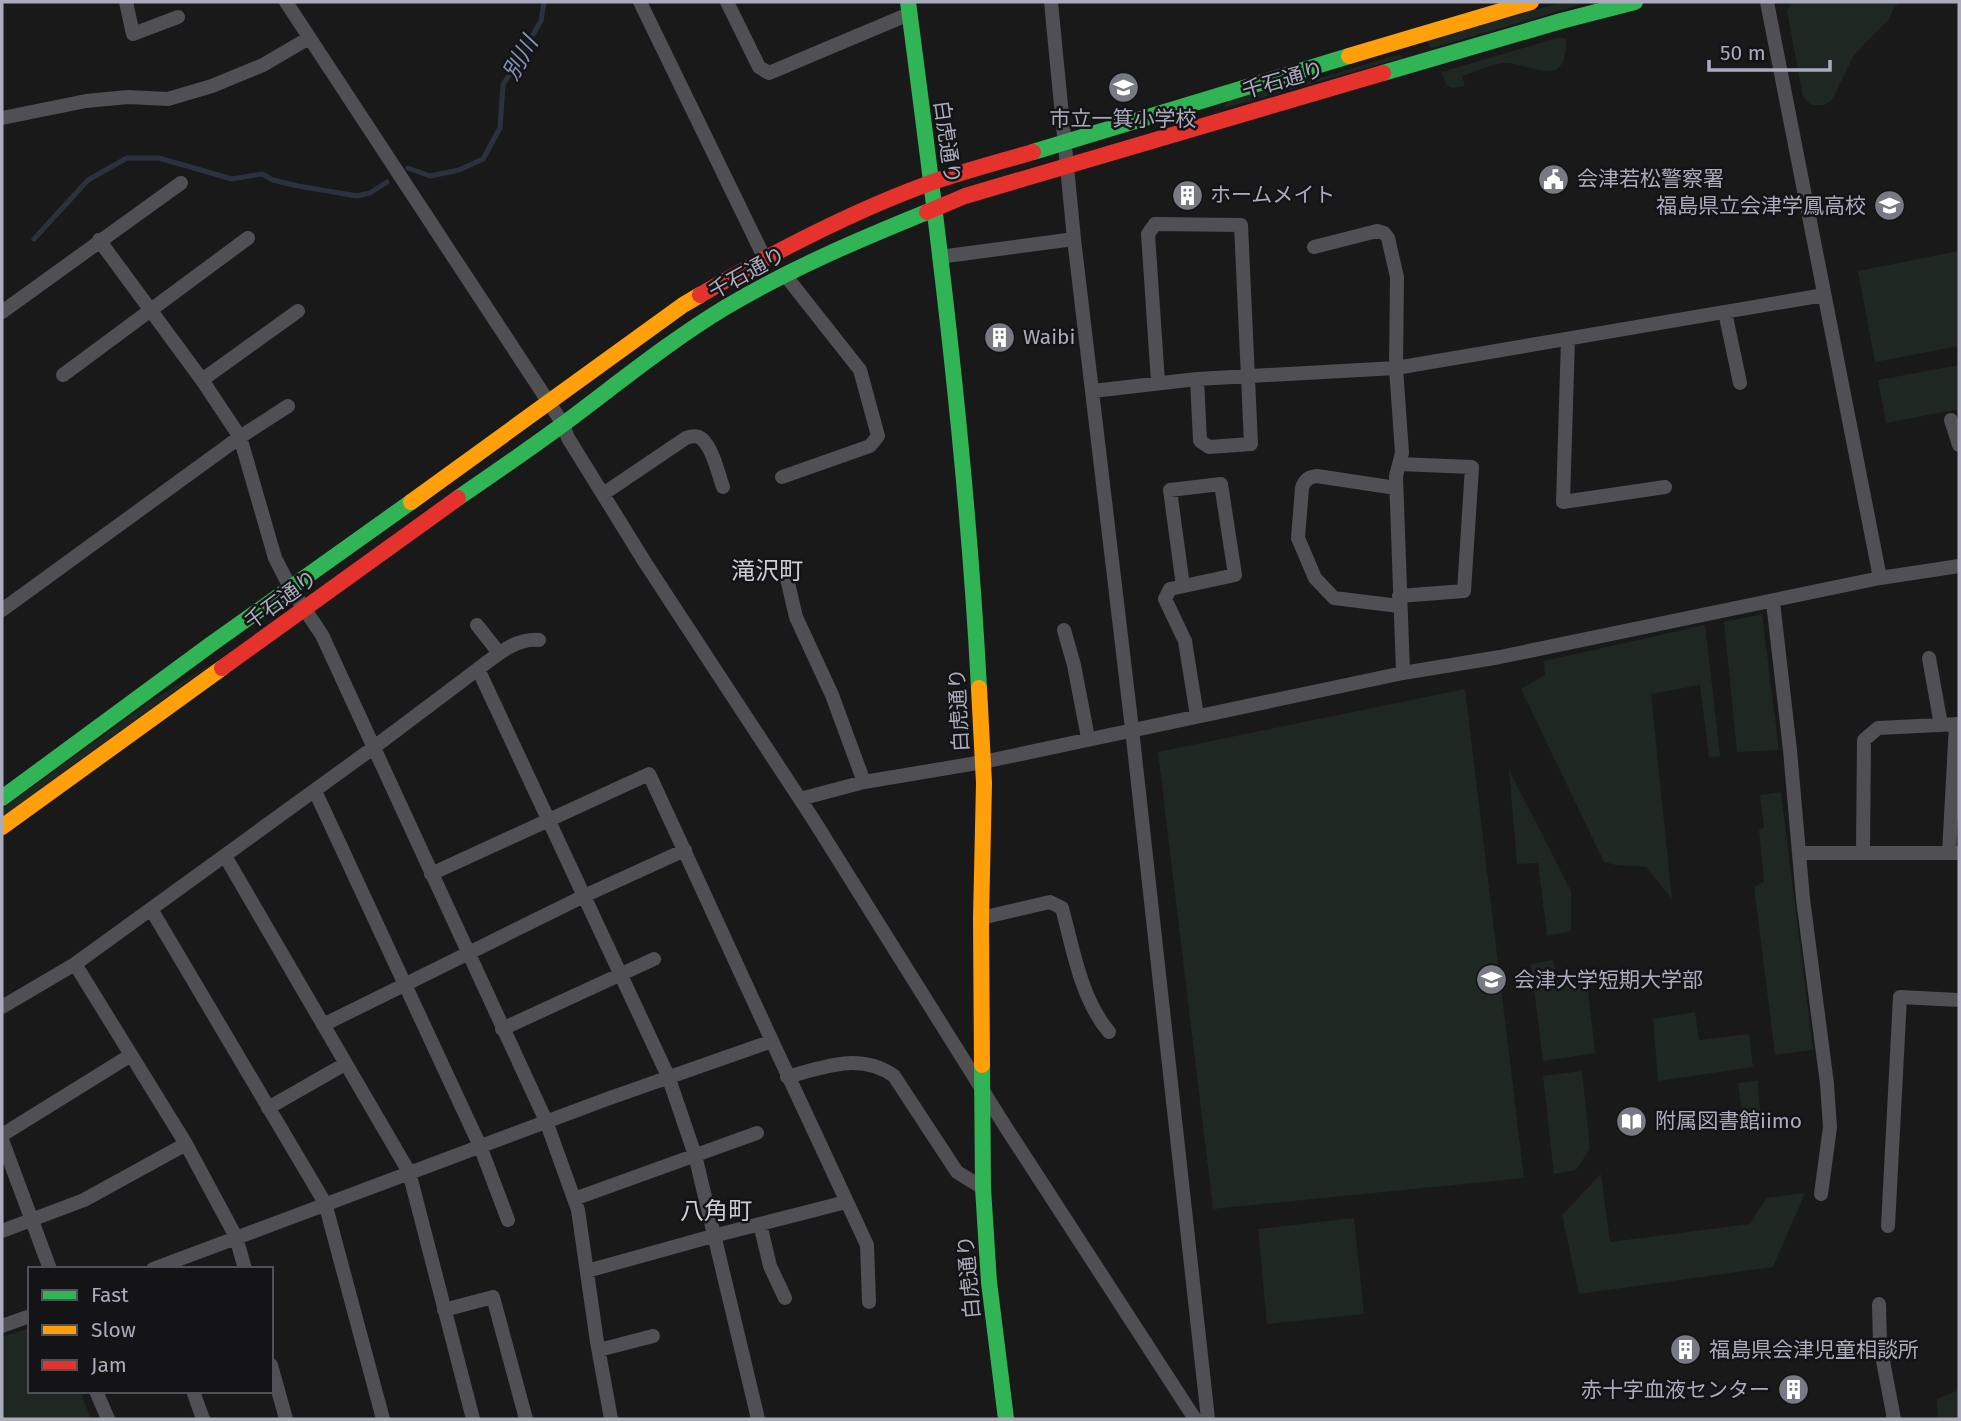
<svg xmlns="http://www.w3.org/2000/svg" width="1961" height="1421" font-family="'Fira Sans','Noto Sans JP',sans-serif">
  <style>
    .green { fill: #1f2722 }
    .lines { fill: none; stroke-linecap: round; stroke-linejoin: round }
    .stream { stroke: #2c323d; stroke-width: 5 }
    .street { stroke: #4f4f54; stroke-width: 14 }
    .fast { stroke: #30b455; stroke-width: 16 }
    .slow { stroke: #ff9f0a; stroke-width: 16 }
    .jam { stroke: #e5322d; stroke-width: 16 }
    .labels { text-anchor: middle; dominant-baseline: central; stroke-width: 5; stroke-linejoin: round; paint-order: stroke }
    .street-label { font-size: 21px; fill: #aaacbb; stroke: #141316 }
    .poi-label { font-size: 21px; fill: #aaacbb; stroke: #141316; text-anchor: start }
    .water-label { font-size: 23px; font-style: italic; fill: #8193b7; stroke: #141316 }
    .quarter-label { font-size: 24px; fill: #cccdd7; stroke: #141316 }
  </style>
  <rect width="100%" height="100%" fill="#19191a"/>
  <path class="green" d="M1562,2H1590L1432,48L1429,45V41Z
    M1792,2H1903L1895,6L1889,19L1854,55L1832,100L1824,105H1811L1803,97L1787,11Z
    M1561,37L1566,39C1568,92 1530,63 1505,63C1492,63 1475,72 1462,76L1465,86L1452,88L1447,86L1441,72Z
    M1400,54L1401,58L1225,108L1224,104L1241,95L1301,84Z
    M1959,251V346L1875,362L1858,271Z
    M1959,365V409L1886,423L1878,380Z
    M1762,614L1779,750L1737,752L1724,622Z
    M1705,625L1720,756L1709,757L1700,685L1651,694L1672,899L1646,867L1616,865L1604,862L1521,689L1545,675L1544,661Z
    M216,661L2,817V809L148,703Z
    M1465,689L1524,1178L1213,1209L1158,752Z
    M1509,770L1571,891V931L1547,936L1538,863L1517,864Z
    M1781,792L1813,1050L1775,1055L1754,887L1764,882L1759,830L1764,827L1760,795Z
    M1553,960L1559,984L1587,980L1595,1053L1543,1061L1531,964Z
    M1695,1012L1699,1040L1749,1034L1753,1067L1658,1081L1653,1019Z
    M1582,1071L1590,1149L1576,1170L1554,1174L1543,1076Z
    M1758,1080L1760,1117L1743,1118L1738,1083Z
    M1601,1174L1610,1242L1750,1224L1766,1198L1805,1193L1773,1267L1579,1294L1562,1215Z
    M1354,1218L1364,1314L1267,1324L1258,1229Z
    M30,1328V1391H80L91,1419H2V1337Z
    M1959,1390V1419H1938L1937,1399Z"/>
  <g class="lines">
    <path class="stream" d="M408,168L430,176L459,170L483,159L500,128L503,85L541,21L544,2
      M34,239L88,180L127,158H159L232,179L262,174L273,180L298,186L357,196L370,193L387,182"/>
    <path class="street" d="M126,2L133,34L178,17
      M286,2L563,424L568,438L646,564L813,819L1005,1126L1195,1419
      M640,2L765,259
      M727,2L759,67L769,73L909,14
      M1051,2L1074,239L1132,729L1208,1419
      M1767,2L1880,578
      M2,118L86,101L128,97L168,99L212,86L263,65L309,38
      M99,240L202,380L240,437L275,558L291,589L322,635L546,1121L578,1210L597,1342L611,1419
      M1314,247L1377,231L1384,233L1388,238L1397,277L1396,368L1402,453L1396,476L1403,673
      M939,257L1074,239
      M2,312L181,183
      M1725,312L1740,383
      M1568,339L1563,502L1665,487
      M63,375L248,238
      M202,380L298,311
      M1158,382L1148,234L1155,224L1241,225L1251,444L1209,447L1200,441L1197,379
      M1093,391L1197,379L1396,368L1824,295
      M1951,420L1959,445
      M782,477L870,446L878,436L860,370L785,275
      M1396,488L1317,476C1309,477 1305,479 1302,488L1298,538L1315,578L1334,598L1399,606
      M603,494L686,438C691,436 697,435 702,439C713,449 718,473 723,487
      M785,570L796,617L832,695L864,782
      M1183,586L1170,490L1221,484L1235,575L1170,589L1165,599L1185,641L1197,716
      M1399,596L1464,591L1472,467L1399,464
      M1773,602L1790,750L1803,899L1827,1084L1830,1127L1821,1194
      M2,610L240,437L288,406
      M477,625L499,653
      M1064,630L1074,665L1088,738
      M1929,658L1941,725
      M478,669C497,655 515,638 539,640
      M315,791L480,1146L508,1220
      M800,799L864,782L983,762L1403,673L1500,657L1880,578L1959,566
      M1863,852L1864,740L1878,728L1959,724
      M1799,853H1959
      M1949,853L1956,724
      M225,856L409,1172L473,1419
      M151,909L325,1203L383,1419
      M981,918L1050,902L1062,908C1073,949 1081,999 1109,1032
      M75,964L186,1144L236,1237L245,1269
      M2,1007L75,964L373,748L478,669L668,1076L695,1155L758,1419
      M323,1025L584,896L685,850
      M502,1029L654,959
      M772,1041L867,1245L869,1302
      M787,1077C824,1067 860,1052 894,1076L957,1172L983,1188
      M268,1108L345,1064
      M2,1135L131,1055
      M2,1140L50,1269
      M574,1199L757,1133
      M760,1224L770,1266L785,1298
      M1888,1226L1900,997L1959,1000
      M2,1231L84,1200L186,1144
      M153,1269L607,1099L772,1041L649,774L431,874
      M587,1271L713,1236L846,1202
      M1879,1304L1880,1345L1894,1419
      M444,1310L493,1297L526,1419
      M2,1326L30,1316
      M599,1350L653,1336
      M271,1365L286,1419
      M96,1391L108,1419
      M193,1391L203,1419"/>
    <path class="fast" d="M908,2C938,230 967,458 979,688
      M1383,73L1561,21L1635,2
      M1033,152L1349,56
      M458,498C493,474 528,450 562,425C616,385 668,342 726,307C790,269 858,240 927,212
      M2,798L210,645L411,502
      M982,1065L983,1188L989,1282L1006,1419"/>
    <path class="slow" d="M1349,56L1531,2
      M411,502L683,305L700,295
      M979,688L984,783L981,918L982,1065
      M2,827L222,668"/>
    <path class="jam" d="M927,212L965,196L1383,73
      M700,295C774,252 850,212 930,183C964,171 999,162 1033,152
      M222,668L458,498"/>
  </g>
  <defs>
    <symbol id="school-disc" viewBox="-11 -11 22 22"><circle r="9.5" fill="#777983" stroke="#141316"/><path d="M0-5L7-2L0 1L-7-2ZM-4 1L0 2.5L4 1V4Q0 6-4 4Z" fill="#fff"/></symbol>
    <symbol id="civic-disc" viewBox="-11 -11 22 22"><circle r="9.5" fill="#777983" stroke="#141316"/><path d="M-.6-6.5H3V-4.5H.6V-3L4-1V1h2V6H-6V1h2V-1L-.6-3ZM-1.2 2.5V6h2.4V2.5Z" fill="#fff"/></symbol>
    <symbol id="building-disc" viewBox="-11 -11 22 22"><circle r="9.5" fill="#777983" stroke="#141316"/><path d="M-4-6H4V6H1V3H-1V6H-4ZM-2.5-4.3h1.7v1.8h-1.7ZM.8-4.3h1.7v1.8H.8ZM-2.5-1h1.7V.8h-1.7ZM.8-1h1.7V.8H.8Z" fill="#fff"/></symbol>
    <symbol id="university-disc" viewBox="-11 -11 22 22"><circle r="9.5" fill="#777983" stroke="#141316"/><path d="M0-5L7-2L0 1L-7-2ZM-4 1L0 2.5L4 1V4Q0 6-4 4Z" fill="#fff"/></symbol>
    <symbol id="library-disc" viewBox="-11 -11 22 22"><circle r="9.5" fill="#777983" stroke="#141316"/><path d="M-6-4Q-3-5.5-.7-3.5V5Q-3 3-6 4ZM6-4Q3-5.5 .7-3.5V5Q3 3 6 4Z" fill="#fff"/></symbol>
  </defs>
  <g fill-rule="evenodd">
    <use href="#school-disc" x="1106" y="70" width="35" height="35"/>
    <use href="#civic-disc" x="1536" y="162" width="35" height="35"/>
    <use href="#building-disc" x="1170" y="178" width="35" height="35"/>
    <use href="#school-disc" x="1872" y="188" width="35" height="35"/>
    <use href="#building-disc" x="982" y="320" width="35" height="35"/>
    <use href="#university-disc" x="1474" y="962" width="35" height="35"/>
    <use href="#library-disc" x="1614" y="1104" width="35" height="35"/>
    <use href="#building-disc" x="1668" y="1332" width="35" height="35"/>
    <use href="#building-disc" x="1776" y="1372" width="35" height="35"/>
  </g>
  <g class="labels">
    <g class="street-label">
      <text transform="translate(1283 80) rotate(-16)">千石通り</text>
      <text transform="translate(947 142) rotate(82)">白虎通り</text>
      <text transform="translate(747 273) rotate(-29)">千石通り</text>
      <text transform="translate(281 600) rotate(-36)">千石通り</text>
      <text transform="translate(959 710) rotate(-93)">白虎通り</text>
      <text transform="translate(969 1277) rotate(-95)">白虎通り</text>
    </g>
    <g class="poi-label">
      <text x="1123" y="119" text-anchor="middle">市立一箕小学校</text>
      <text x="1577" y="179">会津若松警察署</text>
      <text x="1210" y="195">ホームメイト</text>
      <text x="1866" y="206" text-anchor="end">福島県立会津学鳳高校</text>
      <text x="1023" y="337">Waibi</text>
      <text x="1514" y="980">会津大学短期大学部</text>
      <text x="1655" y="1121">附属図書館iimo</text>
      <text x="1709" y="1350">福島県会津児童相談所</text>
      <text x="1770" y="1390" text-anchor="end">赤十字血液センター</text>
    </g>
    <g class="water-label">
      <text transform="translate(520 58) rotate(-61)">別川</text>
    </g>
    <g class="quarter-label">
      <text x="767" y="571">滝沢町</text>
      <text x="716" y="1211">八角町</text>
    </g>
  </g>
  <rect width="1961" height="1421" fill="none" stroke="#aaacbb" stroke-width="7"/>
  <rect x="28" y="1267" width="245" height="126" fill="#141316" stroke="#505058" stroke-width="2"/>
  <rect x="42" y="1290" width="35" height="10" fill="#30b455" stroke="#505058" stroke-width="2"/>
  <text x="91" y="1302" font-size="21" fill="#aaacbb">Fast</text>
  <rect x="42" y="1325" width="35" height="10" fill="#ff9f0a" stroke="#505058" stroke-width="2"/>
  <text x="91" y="1337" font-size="21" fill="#aaacbb">Slow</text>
  <rect x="42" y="1360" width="35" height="10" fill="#e5322d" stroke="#505058" stroke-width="2"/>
  <text x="91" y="1372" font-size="21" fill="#aaacbb">Jam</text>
  <path d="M1709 60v10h121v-10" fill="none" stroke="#aaacbb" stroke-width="3.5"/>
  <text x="1720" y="60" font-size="21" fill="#aaacbb" stroke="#141316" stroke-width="5" paint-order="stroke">50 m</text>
</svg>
